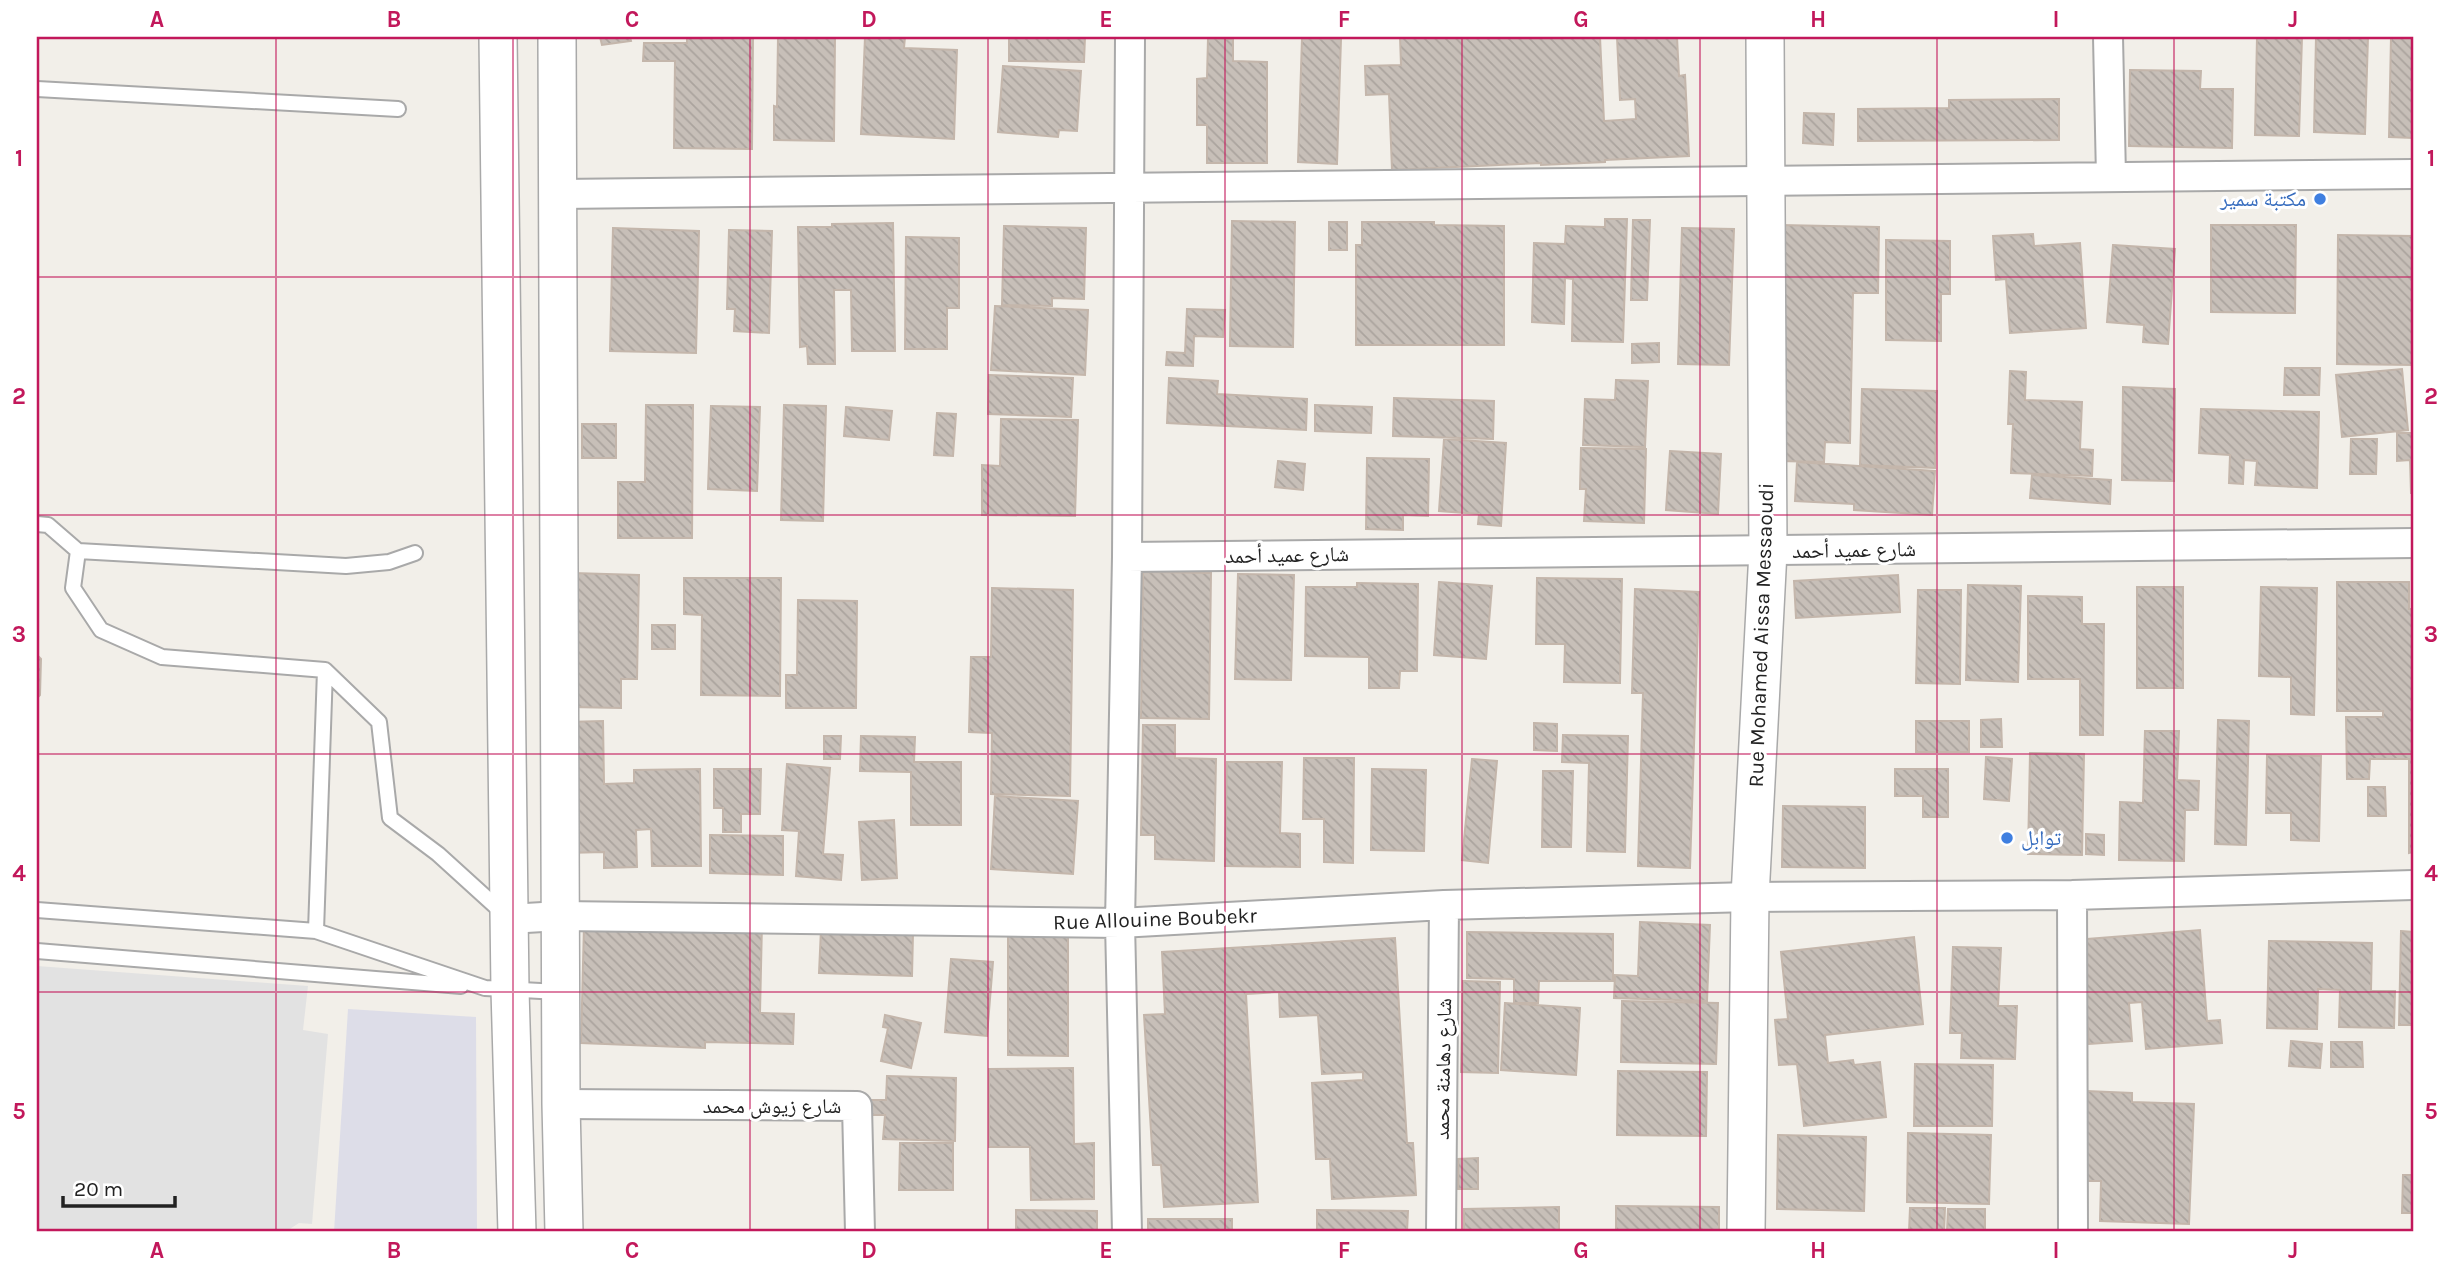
<svg xmlns="http://www.w3.org/2000/svg" width="2450" height="1269" font-family="Karla,'Noto Naskh Arabic',sans-serif">
  <style>
    .parking { fill: #e2e2e2 }
    .plaza { fill: #dddde8 }
    .building { fill: url(#building-back-hatch); stroke: #c4b6ab; stroke-width: 2 }
    .lines { fill: none; stroke-linecap: round; stroke-linejoin: round }
    .service-casing { stroke: #a9a9a9; stroke-width: 18 }
    .minor-casing { stroke: #a9a9a9; stroke-width: 32 }
    .tertiary-casing { stroke: #a9a9a9; stroke-width: 40 }
    .service { stroke: #fff; stroke-width: 14 }
    .minor { stroke: #fff; stroke-width: 28 }
    .tertiary { stroke: #fff; stroke-width: 37 }
    .grid { fill: none; stroke: #c2185b; stroke-width: 2; stroke-opacity: 0.55 }
    .shop-dot { fill: #3f7fe0; stroke: #fff; stroke-width: 2.5 }
    .labels { text-anchor: middle; dominant-baseline: central; stroke-width: 6; stroke-linejoin: round; paint-order: stroke }
    .shop-label { font-size: 21px; fill: #366cbe; stroke: #fff; text-anchor: end }
    .street-label { font-size: 21px; fill: #222; stroke: #fff }
    .neatline { fill: none; stroke: #c2185b; stroke-width: 2.5 }
    .grid-label { font-size: 23px; text-anchor: middle; font-weight: bold; fill: #c2185b }
  </style>
  <defs>
    <pattern id="building-back-hatch" width="6" height="6" patternUnits="userSpaceOnUse" patternTransform="scale(1.75)"><rect width="6" height="6" fill="#c7bfb8"/><path d="M-1 5l2 2M0 0l6 6M5-1l2 2" fill="none" stroke="#aba49e"/></pattern>
  </defs>
  <rect width="100%" height="100%" fill="#f2efe9"/>
  <path class="parking" d="M37,966L308,986L303,1030L328,1034L312,1224L299,1223L285,1232H37Z"/>
  <path class="plaza" d="M348,1009L476,1017L477,1232H334Z"/>
  <path class="building" d="M600,37H630L631,41L602,45Z
    M687,37H753L752,149L674,148L675,61H643L644,43H687Z
    M778,37H835L834,141L774,140V106L777,107Z
    M865,37H905L904,48L957,50L954,139L861,134Z
    M1009,37H1085L1084,62L1009,61Z
    M1400,37H1600L1604,121L1636,119L1635,99L1620,100L1617,37H1677L1679,76L1685,75L1689,156L1605,160V162L1541,165V163L1392,170L1389,94L1366,95L1365,66L1401,65Z
    M2257,37H2302L2299,136L2255,135Z
    M2316,37H2368L2365,134L2314,132Z
    M2391,37H2413V138L2389,137Z
    M1208,38L1233,39V61L1267,62V163H1207V125H1197V79L1207,78Z
    M1302,38L1341,39L1337,164L1298,162Z
    M1003,66L1081,71L1077,131L1059,130L1058,137L998,132Z
    M2130,70L2201,71L2200,89H2233L2232,148L2129,146Z
    M2059,99V140L1858,141V109L1949,108V100Z
    M1804,113L1834,114L1833,145L1803,143Z
    M1605,219H1627L1623,342L1572,341L1573,279L1565,278L1564,324L1532,322L1534,243L1565,244L1566,226L1605,227Z
    M1633,220H1650L1647,300H1631Z
    M1232,221L1295,222L1293,347L1230,346Z
    M1329,222H1347V250H1329Z
    M1362,222H1434V225L1504,226V345H1356V245H1362Z
    M893,223L895,351H852L851,290H834L835,364H808L807,346L800,347L798,227H832V224Z
    M1780,225L1879,227L1878,293H1853L1850,443L1825,442L1824,462L1775,461Z
    M2211,225H2296L2295,313L2211,312Z
    M1004,226L1086,228L1084,299L1052,298V306L1002,305Z
    M613,228L699,231L696,353L610,351Z
    M1682,228L1734,229L1729,365L1678,364Z
    M729,230L772,231L769,333L734,331L735,309H727Z
    M2033,234L2034,246L2080,243L2086,328L2010,333L2006,279L1996,280L1993,236Z
    M2338,235L2413,236V365L2337,364Z
    M906,237L959,238V308H947V349H905Z
    M1886,240L1950,241V294H1941V341L1886,340Z
    M2113,245L2175,249L2168,344L2143,342L2144,325L2107,322Z
    M995,306L1088,310L1085,375L991,370Z
    M1187,309L1225,310L1223,337L1194,336L1193,366L1166,365L1167,352L1185,353Z
    M1659,343V362L1632,363V344Z
    M2285,368H2320L2319,395H2284Z
    M2402,369L2408,430L2342,437L2336,375Z
    M2010,371L2026,372L2025,400L2082,402L2080,449L2093,450L2092,476L2011,473L2013,424H2008Z
    M989,375L1073,378L1071,417L988,414Z
    M1169,378L1218,381L1217,394L1307,399L1306,430L1167,423Z
    M1616,380L1648,381L1645,447L1583,445L1585,399L1615,400Z
    M2123,387L2175,389L2174,481L2122,480Z
    M1862,389L1937,391L1935,468L1860,465Z
    M1394,398L1494,401L1493,439L1393,436Z
    M646,405H693L692,538H618V482H645Z
    M784,405L826,406L823,521L781,520Z
    M1315,405L1372,407L1371,433L1315,431Z
    M711,406L760,407L757,491L708,489Z
    M846,407L892,411L889,440L844,436Z
    M2201,409L2319,412L2317,488L2255,485L2257,461L2244,460L2243,484L2229,483L2230,455L2199,453Z
    M937,413L956,414L953,456L934,455Z
    M1001,419L1078,420L1075,516L982,515V465L1000,466Z
    M582,424H616V458H582Z
    M2397,433H2413V493H2411L2410,460L2397,461Z
    M1444,439L1506,443L1501,526L1478,524L1479,514L1439,511Z
    M2351,439H2377L2376,474H2350Z
    M1581,448L1646,449L1644,523L1584,521L1586,489H1580Z
    M1670,451L1721,454L1718,514L1666,510Z
    M1367,458L1429,459L1428,516L1403,515V530L1366,529Z
    M1278,461L1305,464L1303,490L1275,487Z
    M1797,462L1935,471L1932,515L1854,510V504L1795,501Z
    M2032,475L2111,480L2110,504L2030,498Z
    M1143,572L1211,573L1209,719L1141,718Z
    M573,573L639,575L637,679H621V708L570,707Z
    M1238,574L1294,575L1291,680L1235,679Z
    M1898,575L1900,612L1796,618L1794,581Z
    M684,578H781L780,696L701,695L702,615L684,614Z
    M1537,578L1622,579L1620,683L1564,682L1565,644H1536Z
    M1439,582L1492,586L1486,659L1434,655Z
    M2337,582H2409V609H2413V852L2409,853V759H2370L2369,779H2347L2346,717H2383V711H2337Z
    M1357,583L1418,584L1417,671H1400L1399,688H1369V657L1305,656L1306,587H1357Z
    M1968,585L2021,586L2018,682L1966,680Z
    M2137,587H2183V688H2137Z
    M2261,587L2317,588L2314,715L2291,714V677L2259,676Z
    M992,588L1073,590L1070,796L991,794L992,733L969,732L971,657H991Z
    M1635,589L1699,592L1690,868L1638,866L1643,693H1632Z
    M1918,590H1961L1960,684L1916,683Z
    M2028,596L2082,597V624H2104L2103,735H2080V679H2028Z
    M798,600L857,601L856,708H786V675H797Z
    M652,625H675V649H652Z
    M37,655L41,659L40,695L37,698Z
    M2001,719L2002,747H1981V720Z
    M2218,720L2249,721L2246,845L2215,844Z
    M603,721L604,784L634,783V770L700,769L701,866H652L651,829L636,830L637,867L604,868V852L567,853L566,722Z
    M1916,721H1969V752H1916Z
    M1534,723L1557,724V751L1534,750Z
    M1143,725H1175V758L1216,759L1214,861L1155,859V835H1141Z
    M2145,731H2179L2177,780L2199,781L2198,810H2185L2184,861L2119,860L2120,802L2143,803Z
    M1563,735L1628,736L1625,852L1587,851L1589,763L1562,762Z
    M824,736H841L840,759H824Z
    M861,736L915,737L914,762H961V825H911V772L860,771Z
    M2030,753L2084,754L2082,855L2028,854Z
    M2267,755L2321,756L2319,841L2291,840V813H2266Z
    M1986,757L2012,759L2009,801L1984,799Z
    M1304,758H1354L1353,863L1324,862V819H1303Z
    M1472,759L1497,761L1488,863L1462,860Z
    M1227,762H1282L1280,833L1300,834V867L1225,866Z
    M787,764L830,768L823,854L843,855L841,880L796,876L799,831L782,830Z
    M714,769H761L760,814H741V832H723V808H714Z
    M1372,769L1426,770L1424,851L1371,850Z
    M1895,769H1948V817H1923V796H1895Z
    M1543,771H1573L1571,847H1542Z
    M2368,787H2385L2386,816H2368Z
    M995,796L1078,801L1073,874L991,869Z
    M1783,806L1865,807V868L1782,867Z
    M894,820L897,878L862,880L859,822Z
    M2086,834L2104,835V855L2086,854Z
    M710,835L783,836V875L710,873Z
    M1640,922L1710,925L1707,1001L1614,998L1615,975L1638,976Z
    M762,923L760,1013L794,1014L793,1044L705,1042V1048L581,1043L584,925Z
    M821,929L913,933L912,976L819,973Z
    M1008,929H1068V1056L1008,1055Z
    M2200,930L2207,1021L2220,1020L2222,1043L2146,1049L2142,1002L2129,1003L2132,1041L2089,1044L2086,1006L2075,940Z
    M2401,931L2413,932V1025H2399Z
    M1467,932L1613,934V981H1539L1538,1003H1514V979L1467,978Z
    M1914,937L1923,1024L1825,1035L1828,1063L1853,1060L1854,1065L1880,1062L1886,1117L1804,1126L1797,1064L1779,1065L1775,1020L1788,1019L1781,952Z
    M1395,938L1407,1143H1413L1416,1195L1332,1199L1330,1159H1316L1312,1083L1363,1080V1072L1322,1074L1318,1015L1280,1017L1279,992L1246,994L1258,1202L1164,1207L1161,1165H1153L1144,1015L1165,1014L1162,952Z
    M2269,941L2372,943L2371,991H2395L2394,1028L2339,1027L2340,990L2318,989L2317,1029L2267,1028Z
    M1953,947L2001,948L1998,1006H2017L2015,1059L1961,1058L1962,1033H1950Z
    M951,959L993,962L987,1036L945,1032Z
    M1463,981L1500,982L1498,1073L1461,1072Z
    M1622,1001L1718,1003L1716,1064L1621,1062Z
    M1505,1003L1580,1008L1576,1075L1501,1070Z
    M885,1015L921,1023L911,1068L881,1061L888,1028L883,1027Z
    M2291,1041L2322,1044L2320,1068L2289,1066Z
    M2331,1042H2362L2363,1067H2331Z
    M1915,1064L1993,1065L1992,1126H1914Z
    M1073,1068L1074,1144L1094,1143V1199L1031,1200L1030,1147H989V1069Z
    M1618,1071L1707,1072L1706,1136L1617,1135Z
    M887,1076L956,1078L955,1141L883,1139L885,1115H860V1100H886Z
    M2086,1091L2132,1093V1102L2194,1104L2189,1224L2100,1221L2101,1181H2082Z
    M1908,1133L1991,1135L1989,1204L1907,1202Z
    M1778,1135L1866,1137L1864,1211L1777,1209Z
    M900,1143H953V1190H899Z
    M1478,1158V1189H1458V1159Z
    M2403,1175H2413V1213H2402Z
    M1616,1206L1719,1207V1232H1616Z
    M1559,1207V1232H1464V1209Z
    M1910,1208H1945L1944,1232H1909Z
    M1948,1209H1985V1232H1947Z
    M1016,1210L1097,1211V1232H1016Z
    M1317,1210L1408,1211L1407,1232H1317Z
    M1148,1219H1232V1232H1148Z
    M2092,1230H2150V1232H2092Z"/>
  <g class="lines">
    <defs>
      <path id="service" d="M37,89L398,109
        M37,524L48,525L78,551L73,588L101,630L162,657L325,670L379,722L390,818L438,854L503,913
        M78,551L346,566L389,562L415,553
        M37,910L316,931L485,988L559,992
        M316,931L325,670
        M37,951L461,986"/>
      <path id="minor" d="M2108,37L2111,177
        M559,194L2413,174
        M1127,557L2413,543
        M2072,895L2073,1232
        M509,919L560,916L1120,923L1444,905L1750,897L2072,895L2413,885
        M561,1104L857,1106L860,1232
        M1127,1232L1120,923L1127,557L1130,37
        M1441,1232L1444,905"/>
      <path id="tertiary" d="M498,37L510,990L517,1232
        M557,37L561,1104L564,1232
        M1746,1232L1750,897L1768,551L1765,37"/>
    </defs>
    <use href="#service" class="service-casing"/>
    <use href="#minor" class="minor-casing"/>
    <use href="#tertiary" class="tertiary-casing"/>
    <use href="#service" class="service"/>
    <use href="#minor" class="minor"/>
    <use href="#tertiary" class="tertiary"/>
  </g>
  <path class="grid" d="M276,37V1232M513,37V1232M750,37V1232M988,37V1232M1225,37V1232M1462,37V1232M1700,37V1232M1937,37V1232M2174,37V1232M37,277H2413M37,515H2413M37,754H2413M37,992H2413"/>
  <g class="shop-dot">
    <circle cx="2320" cy="199" r="7"/>
    <circle cx="2007" cy="838" r="7"/>
  </g>
  <g class="labels">
    <g class="shop-label">
      <text x="2306" y="199">مكتبة سمير</text>
      <text x="2021" y="838" text-anchor="start">توابل</text>
    </g>
    <g class="street-label">
      <text transform="translate(1854 550) rotate(-1)">شارع عميد أحمد</text>
      <text transform="translate(1287 555) rotate(-1)">شارع عميد أحمد</text>
      <text transform="translate(1761 635) rotate(-88)">Rue Mohamed Aissa Messaoudi</text>
      <text transform="translate(1155 919) rotate(-2)">Rue Allouine Boubekr</text>
      <text transform="translate(1443 1069) rotate(-89)">شارع دهامنة محمد</text>
      <text x="772" y="1106">شارع زيوش محمد</text>
    </g>
  </g>
  <rect width="2450" height="1269" fill="none" stroke="#ffffff" stroke-width="77"/>
  <path d="M63 1196v10h112v-10" fill="none" stroke="#222222" stroke-width="3.5"/>
  <text x="74" y="1196" font-size="21" fill="#222222" stroke="#ffffff" stroke-width="5" paint-order="stroke">20 m</text>
  <rect x="38" y="38" width="2374" height="1192" class="neatline"/>
  <g class="grid-label">
    <text x="157" y="27">A</text>
    <text x="394" y="27">B</text>
    <text x="632" y="27">C</text>
    <text x="869" y="27">D</text>
    <text x="1106" y="27">E</text>
    <text x="1344" y="27">F</text>
    <text x="1581" y="27">G</text>
    <text x="1818" y="27">H</text>
    <text x="2056" y="27">I</text>
    <text x="2293" y="27">J</text>
    <text x="19" y="166">1</text>
    <text x="2431" y="166">1</text>
    <text x="19" y="404">2</text>
    <text x="2431" y="404">2</text>
    <text x="19" y="642">3</text>
    <text x="2431" y="642">3</text>
    <text x="19" y="881">4</text>
    <text x="2431" y="881">4</text>
    <text x="19" y="1119">5</text>
    <text x="2431" y="1119">5</text>
    <text x="157" y="1258">A</text>
    <text x="394" y="1258">B</text>
    <text x="632" y="1258">C</text>
    <text x="869" y="1258">D</text>
    <text x="1106" y="1258">E</text>
    <text x="1344" y="1258">F</text>
    <text x="1581" y="1258">G</text>
    <text x="1818" y="1258">H</text>
    <text x="2056" y="1258">I</text>
    <text x="2293" y="1258">J</text>
  </g>
</svg>
